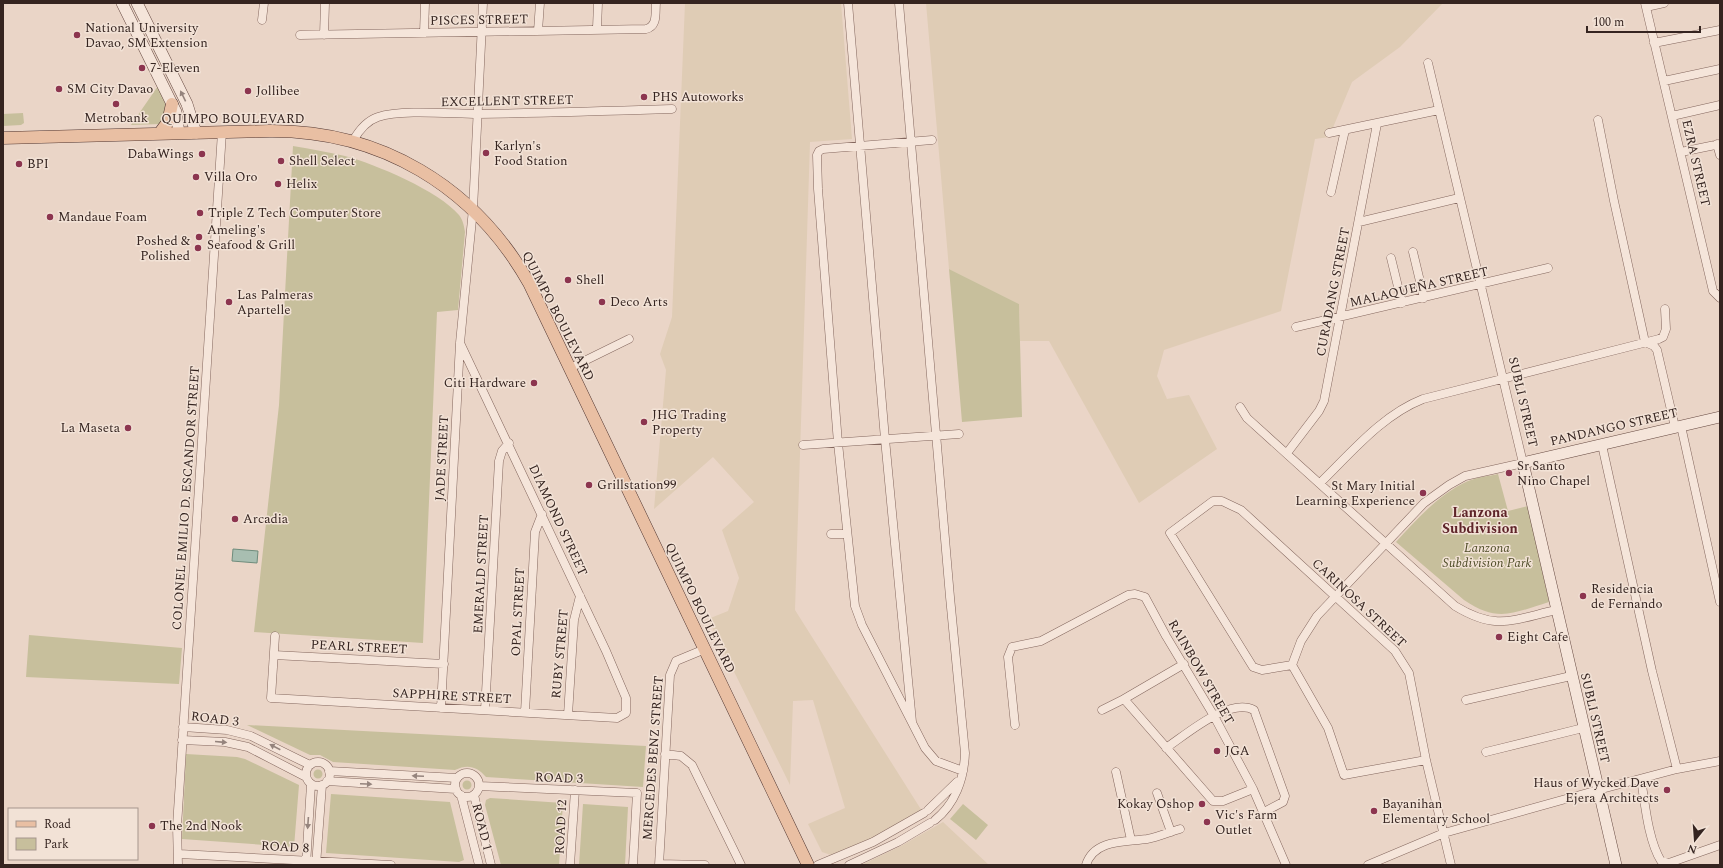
<svg xmlns="http://www.w3.org/2000/svg" width="1723" height="868" font-family="Spectral,serif">
  <style>
    .farmland { fill: #dfccb5 }
    .green { fill: #c7bf9c }
    .water { fill: #a8beb1; stroke: #6f8c7c }
    .lines { fill: none; stroke-linecap: round; stroke-linejoin: round }
    .street-casing { stroke: #84675e; stroke-width: 9 }
    .secondary-casing { stroke: #664941; stroke-width: 12 }
    .primary-casing { stroke: #523732; stroke-width: 13 }
    .street { stroke: #f5e5da; stroke-width: 8 }
    .secondary { stroke: #f5e5da; stroke-width: 11 }
    .primary { stroke: #e9bfa3; stroke-width: 12 }
    .oneway { fill: #95847d }
    .poi-dot { fill: #8c354f; stroke: #f2e2d6; stroke-width: 1.5 }
    .labels { text-anchor: middle; dominant-baseline: central; stroke-width: 3; stroke-linejoin: round; paint-order: stroke }
    .street-label { font-size: 13px; fill: #352420; stroke: #f2e2d6 }
    .poi-label { font-size: 13px; fill: #352420; stroke: #f2e2d6; text-anchor: start }
    .park-label { font-size: 13px; font-style: italic; fill: #504e29; stroke: #f2e2d6 }
    .neighbourhood-label { font-size: 14px; font-weight: bold; fill: #5e2429; stroke: #f2e2d6 }
  </style>
  <rect width="100%" height="100%" fill="#ead5c7"/>
  <path class="farmland" d="M685,3H841L852,139L810,142L795,610L922,811L870,839L834,856L822,852L808,824L845,808L813,700L793,701L790,785L708,619L728,611L739,578L722,530L754,502L713,457L654,509L666,370L660,354L672,317Z
    M926,3H1443L1400,47L1352,82L1329,137L1315,139L1281,311L1164,350L1157,376L1167,399L1189,395L1217,449L1139,503L1049,341H1020L1019,304L949,269Z
    M943,822L989,865H861L901,846Z"/>
  <path class="green" d="M158,86L168,108L161,124L131,125Z
    M23,113L24,123L21,125L3,126V114Z
    M293,146C311,149 328,152 345,156C375,164 439,191 459,215C463,220 464,226 465,232L458,310L437,312L423,643L254,632L279,405Z
    M949,269L1019,304L1022,417L962,422Z
    M1498,474L1508,511L1528,506L1549,602C1513,613 1498,623 1464,600L1396,542C1417,519 1439,494 1468,481C1478,477 1489,476 1498,474Z
    M29,635L182,648L179,684L26,677Z
    M247,725L646,746L643,787L486,777C477,766 467,764 455,770L333,762L320,755H310Z
    M186,754L237,757L245,759L299,785L294,847L182,839Z
    M313.5 774a4.5 4.5 0 1 1 9 0a4.5 4.5 0 1 1-9 0Z
    M462.5 785a4.5 4.5 0 1 1 9 0a4.5 4.5 0 1 1-9 0Z
    M331,794L450,802L464,860L459,862L326,853Z
    M490,798L563,803L559,865H501L485,805L486,800Z
    M583,804L628,807L625,865H579Z
    M963,804L988,825L976,840L950,819Z"/>
  <path class="water" d="M233,549L258,551L257,563L232,561Z"/>
  <g class="lines">
    <defs>
      <path id="street" d="M848,3L885,439L912,722
        M899,3L950,597L965,753C964,779 955,804 935,820
        M1645,3L1713,291L1720,298
        M1646,7L1664,3
        M262,20L264,3
        M597,28L598,3
        M538,31L540,3
        M424,33L425,3
        M300,35L646,29C658,26 655,13 656,3
        M324,35L325,3
        M1654,43L1720,30
        M1664,81L1720,69
        M1672,116L1720,105
        M1598,120L1614,201L1645,342
        M1329,133L1439,110
        M932,140L823,149L819,151L817,155L818,189L838,443L855,606L862,625L925,748L936,761L963,771
        M353,141C359,130 366,121 378,117C402,109 452,114 478,114C543,113 608,111 672,109
        M1717,144L1720,155
        M1681,152L1720,144
        M1331,192L1345,130
        M1359,222L1459,198
        M1413,252L1424,298
        M1391,258L1402,303
        M1296,327L1548,268
        M1645,342L1654,346L1657,350L1675,427
        M570,368L629,339
        M1240,407L1247,418L1455,606C1496,631 1512,620 1556,610
        M1681,426L1720,602
        M803,445L959,434
        M1602,445L1652,671L1677,769
        M1287,453L1319,411L1324,401L1377,124
        M1320,483C1351,453 1382,415 1423,399L1659,339L1663,337L1666,329L1665,309
        M831,534H847
        M275,636L271,698L617,718L626,713V698L606,651L460,343
        M274,655L444,664
        M1292,665L1301,641L1317,616L1424,503L1449,485L1465,476L1523,463L1428,63
        M1292,665L1262,670L1253,667L1170,533L1213,501H1222L1241,510L1383,640L1395,651L1409,673L1426,760L1451,865
        M1292,665L1328,728L1344,775L1426,760
        M1124,699L1213,801H1223L1253,789
        M1466,700L1571,676
        M441,708L460,343L473,209L483,3
        M485,710L499,461L502,451L509,443
        M1102,710L1124,699L1184,664
        M525,712L535,532L542,514
        M568,715L574,620L580,596
        M1015,725L1008,657L1012,647L1041,641L1128,595L1135,594L1145,597L1166,636L1214,716L1253,789L1286,865
        M183,727L227,730L251,736L310,765
        M182,740L225,742L248,747L306,777
        M1166,748C1187,734 1229,697 1254,710L1285,796L1283,802L1264,812
        M1486,752L1583,728
        M665,754L681,756L692,765L741,865
        M306 774a12 12 0 1 1 24 0a12 12 0 1 1-24 0Z
        M329,771L457,778
        M1116,772L1131,840
        M455 785a12 12 0 1 1 24 0a12 12 0 1 1-24 0Z
        M1641,779C1645,803 1648,840 1661,861L1669,863L1720,845
        M327,781L456,789
        M479,786L637,793L633,865
        M1157,793L1171,832
        M461,795L479,865
        M474,795L491,865
        M928,810L957,782
        M179,854L391,865
        M659,864L705,865
        M178,865L177,826L222,132
        M306,865L311,784
        M316,865L322,785
        M570,865L575,790
        M659,865L670,675L676,661L705,649
        M818,865L873,842L924,813
        M849,865L898,842L930,823
        M1086,865C1094,839 1126,842 1147,839C1159,837 1169,832 1180,829
        M1368,865L1444,833L1598,790L1677,769L1720,761"/>
      <path id="secondary" d="M122,3L176,112L179,133
        M137,3L187,104L196,133
        M1616,865L1523,463L1720,417"/>
      <path id="primary" d="M159,134L168,122L172,104
        M3,138L269,131C380,130 474,186 529,283L808,865"/>
    </defs>
    <use href="#street" class="street-casing"/>
    <use href="#secondary" class="secondary-casing"/>
    <use href="#primary" class="primary-casing"/>
    <use href="#street" class="street"/>
    <use href="#secondary" class="secondary"/>
    <use href="#primary" class="primary"/>
  </g>
  <defs><path id="oneway-solid" d="M-6-.8H1V-3.2L6.5 0L1 3.2V.8H-6Z"/></defs>
  <g class="oneway">
    <use href="#oneway-solid" transform="translate(183 96) rotate(-116)"/>
    <use href="#oneway-solid" transform="translate(221 742) rotate(5)"/>
    <use href="#oneway-solid" transform="translate(275 747) rotate(-153)"/>
    <use href="#oneway-solid" transform="translate(418 776) rotate(-177)"/>
    <use href="#oneway-solid" transform="translate(366 784) rotate(3)"/>
    <use href="#oneway-solid" transform="translate(308 823) rotate(94)"/>
  </g>
  <g class="poi-dot">
    <circle cx="77" cy="35" r="4"/>
    <circle cx="142" cy="68" r="4"/>
    <circle cx="59" cy="89" r="4"/>
    <circle cx="248" cy="91" r="4"/>
    <circle cx="644" cy="97" r="4"/>
    <circle cx="116" cy="104" r="4"/>
    <circle cx="486" cy="153" r="4"/>
    <circle cx="202" cy="154" r="4"/>
    <circle cx="281" cy="161" r="4"/>
    <circle cx="19" cy="164" r="4"/>
    <circle cx="196" cy="177" r="4"/>
    <circle cx="278" cy="184" r="4"/>
    <circle cx="200" cy="213" r="4"/>
    <circle cx="50" cy="217" r="4"/>
    <circle cx="199" cy="237" r="4"/>
    <circle cx="198" cy="248" r="4"/>
    <circle cx="568" cy="280" r="4"/>
    <circle cx="229" cy="302" r="4"/>
    <circle cx="602" cy="302" r="4"/>
    <circle cx="534" cy="383" r="4"/>
    <circle cx="644" cy="422" r="4"/>
    <circle cx="128" cy="428" r="4"/>
    <circle cx="1509" cy="473" r="4"/>
    <circle cx="589" cy="485" r="4"/>
    <circle cx="1423" cy="493" r="4"/>
    <circle cx="235" cy="519" r="4"/>
    <circle cx="1583" cy="596" r="4"/>
    <circle cx="1499" cy="637" r="4"/>
    <circle cx="1217" cy="751" r="4"/>
    <circle cx="1667" cy="790" r="4"/>
    <circle cx="1202" cy="804" r="4"/>
    <circle cx="1374" cy="811" r="4"/>
    <circle cx="1207" cy="822" r="4"/>
    <circle cx="152" cy="826" r="4"/>
  </g>
  <g class="labels">
    <g class="street-label">
      <text transform="translate(479 20) rotate(-1)">PISCES STREET</text>
      <text transform="translate(507 101) rotate(-1)">EXCELLENT STREET</text>
      <text x="233" y="119">QUIMPO BOULEVARD</text>
      <text transform="translate(1696 163) rotate(77)">EZRA STREET</text>
      <text transform="translate(1419 287) rotate(-13)">MALAQUEÑA STREET</text>
      <text transform="translate(1333 292) rotate(-79)">CURADANG STREET</text>
      <text transform="translate(558 316) rotate(63)">QUIMPO BOULEVARD</text>
      <text transform="translate(1523 402) rotate(77)">SUBLI STREET</text>
      <text transform="translate(1614 427) rotate(-13)">PANDANGO STREET</text>
      <text transform="translate(442 458) rotate(-87)">JADE STREET</text>
      <text transform="translate(186 498) rotate(-86)">COLONEL EMILIO D. ESCANDOR STREET</text>
      <text transform="translate(558 520) rotate(65)">DIAMOND STREET</text>
      <text transform="translate(481 574) rotate(-87)">EMERALD STREET</text>
      <text transform="translate(1359 603) rotate(43)">CARINOSA STREET</text>
      <text transform="translate(700 608) rotate(64)">QUIMPO BOULEVARD</text>
      <text transform="translate(518 612) rotate(-87)">OPAL STREET</text>
      <text transform="translate(359 647) rotate(3)">PEARL STREET</text>
      <text transform="translate(560 654) rotate(-85)">RUBY STREET</text>
      <text transform="translate(1201 672) rotate(60)">RAINBOW STREET</text>
      <text transform="translate(452 696) rotate(3)">SAPPHIRE STREET</text>
      <text transform="translate(1595 718) rotate(77)">SUBLI STREET</text>
      <text transform="translate(215 719) rotate(7)">ROAD 3</text>
      <text transform="translate(653 758) rotate(-86)">MERCEDES BENZ STREET</text>
      <text transform="translate(559 778) rotate(2)">ROAD 3</text>
      <text transform="translate(482 827) rotate(76)">ROAD 1</text>
      <text transform="translate(561 827) rotate(-87)">ROAD 12</text>
      <text transform="translate(285 847) rotate(3)">ROAD 8</text>
    </g>
    <g class="poi-label">
      <text x="85" y="28">National University<tspan x="85" dy="15">Davao, SM Extension</tspan></text>
      <text x="150" y="68">7-Eleven</text>
      <text x="67" y="89">SM City Davao</text>
      <text x="256" y="91">Jollibee</text>
      <text x="652" y="97">PHS Autoworks</text>
      <text x="116" y="118" text-anchor="middle">Metrobank</text>
      <text x="494" y="146">Karlyn's<tspan x="494" dy="15">Food Station</tspan></text>
      <text x="194" y="154" text-anchor="end">DabaWings</text>
      <text x="289" y="161">Shell Select</text>
      <text x="27" y="164">BPI</text>
      <text x="204" y="177">Villa Oro</text>
      <text x="286" y="184">Helix</text>
      <text x="208" y="213">Triple Z Tech Computer Store</text>
      <text x="58" y="217">Mandaue Foam</text>
      <text x="207" y="230">Ameling's<tspan x="207" dy="15">Seafood &amp; Grill</tspan></text>
      <text x="190" y="241" text-anchor="end">Poshed &amp;<tspan x="190" dy="15">Polished</tspan></text>
      <text x="576" y="280">Shell</text>
      <text x="237" y="295">Las Palmeras<tspan x="237" dy="15">Apartelle</tspan></text>
      <text x="610" y="302">Deco Arts</text>
      <text x="526" y="383" text-anchor="end">Citi Hardware</text>
      <text x="652" y="415">JHG Trading<tspan x="652" dy="15">Property</tspan></text>
      <text x="120" y="428" text-anchor="end">La Maseta</text>
      <text x="1517" y="466">Sr Santo<tspan x="1517" dy="15">Nino Chapel</tspan></text>
      <text x="597" y="485">Grillstation99</text>
      <text x="1415" y="486" text-anchor="end">St Mary Initial<tspan x="1415" dy="15">Learning Experience</tspan></text>
      <text x="243" y="519">Arcadia</text>
      <text x="1591" y="589">Residencia<tspan x="1591" dy="15">de Fernando</tspan></text>
      <text x="1507" y="637">Eight Cafe</text>
      <text x="1225" y="751">JGA</text>
      <text x="1659" y="783" text-anchor="end">Haus of Wycked Dave<tspan x="1659" dy="15">Ejera Architects</tspan></text>
      <text x="1194" y="804" text-anchor="end">Kokay Oshop</text>
      <text x="1382" y="804">Bayanihan<tspan x="1382" dy="15">Elementary School</tspan></text>
      <text x="1215" y="815">Vic's Farm<tspan x="1215" dy="15">Outlet</tspan></text>
      <text x="160" y="826">The 2nd Nook</text>
    </g>
    <g class="park-label">
      <text x="1487" y="548">Lanzona<tspan x="1487" dy="15">Subdivision Park</tspan></text>
    </g>
    <g class="neighbourhood-label">
      <text x="1480" y="512">Lanzona<tspan x="1480" dy="16">Subdivision</tspan></text>
    </g>
  </g>
  <rect width="1723" height="868" fill="none" stroke="#352420" stroke-width="8"/>
  <rect x="8" y="808" width="130" height="52" fill="#f2e2d6" stroke="#a6968d"/>
  <rect x="16" y="821" width="20" height="6" fill="#e9bfa3" stroke="#a6968d"/>
  <text x="44" y="828" font-size="12" fill="#352420">Road</text>
  <rect x="16" y="838" width="20" height="12" fill="#c7bf9c" stroke="#a6968d"/>
  <text x="44" y="848" font-size="12" fill="#352420">Park</text>
  <g transform="translate(1695 840) rotate(197)" stroke="#f2e2d6" stroke-width="3" paint-order="stroke">
  <path d="M0-3L7 15L0 10L-7 15Z" fill="#352420"/>
  <text y="-6" font-size="11" font-weight="bold" text-anchor="middle" fill="#352420">N</text>
  </g>
  <path d="M1587 26v6h113v-6" fill="none" stroke="#352420" stroke-width="2"/>
  <text x="1593" y="26" font-size="12" fill="#352420" stroke="#f2e2d6" stroke-width="3" paint-order="stroke">100 m</text>
</svg>
